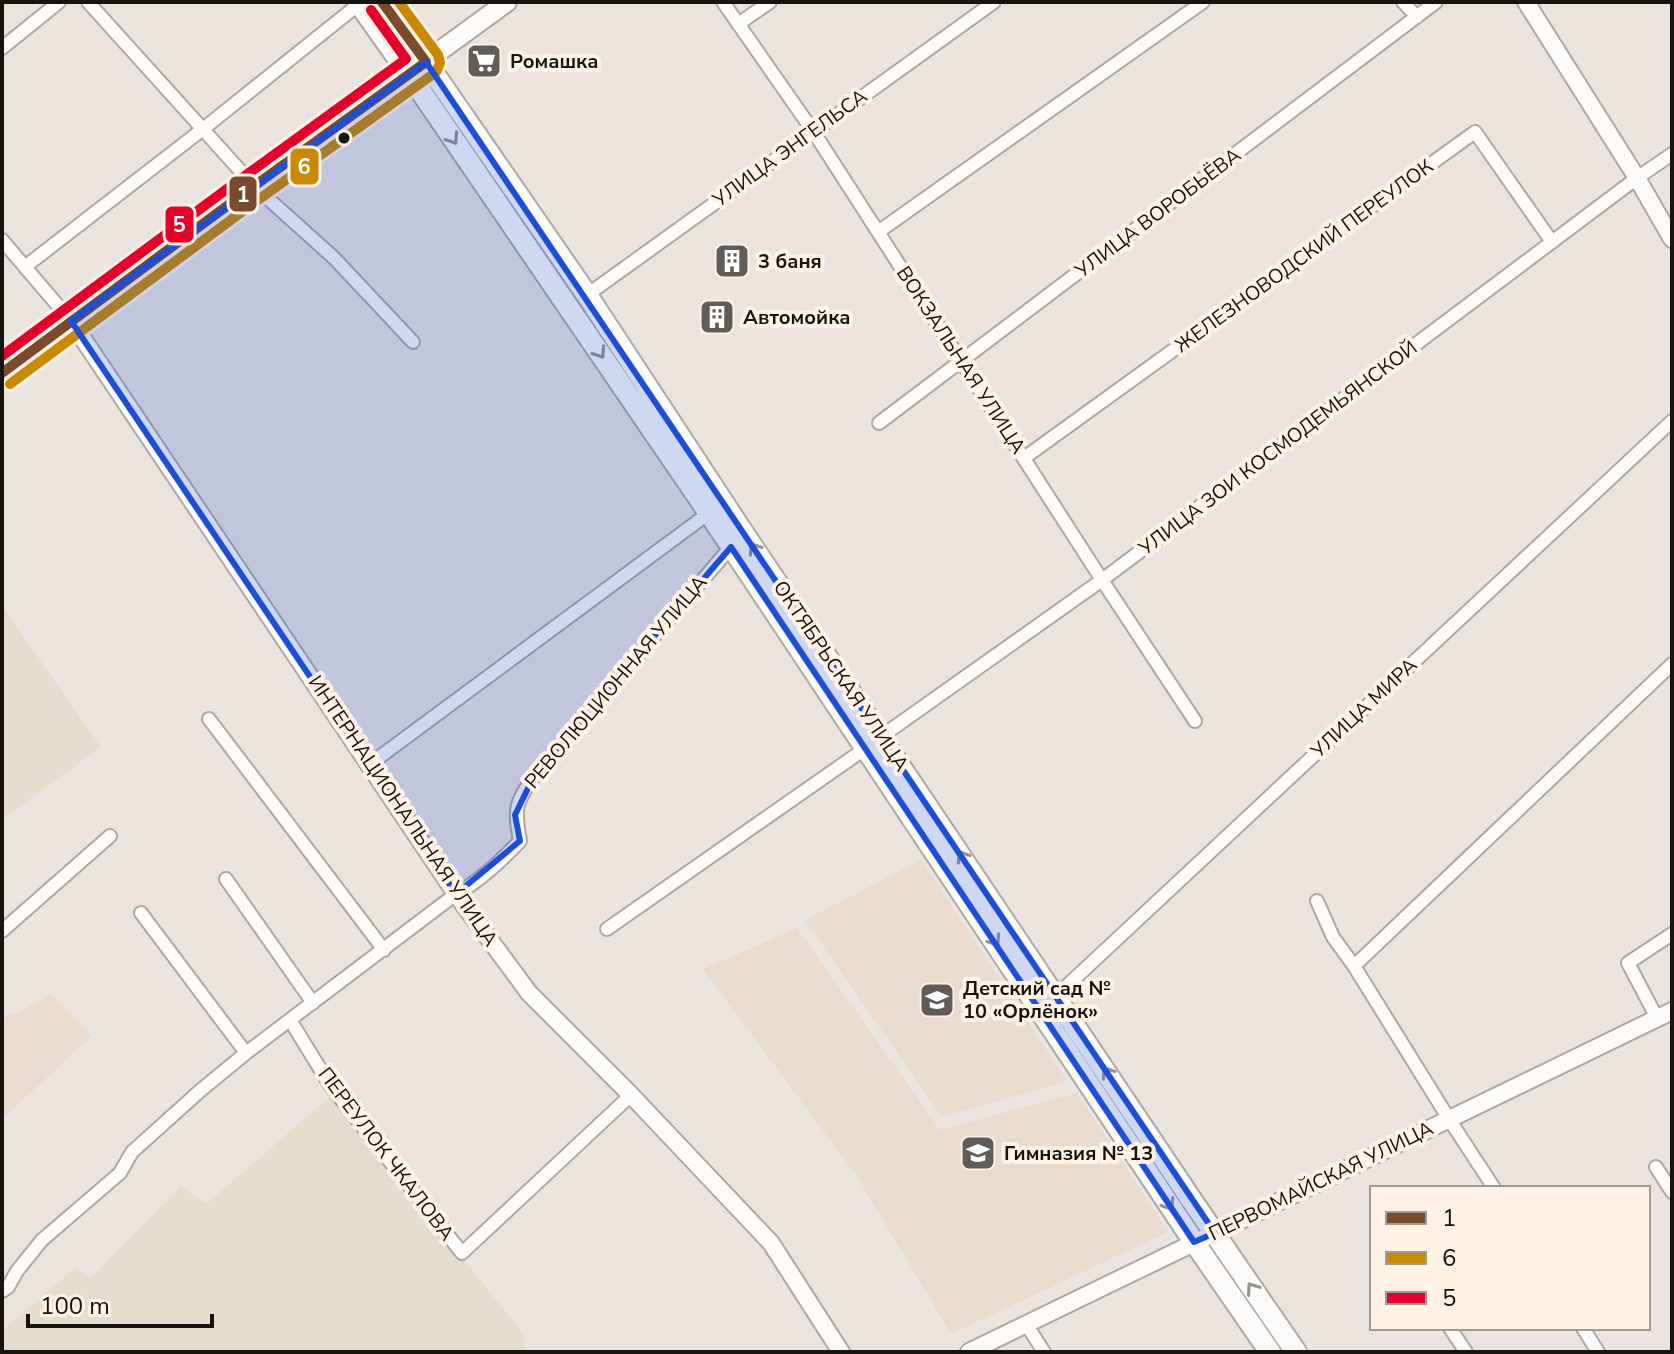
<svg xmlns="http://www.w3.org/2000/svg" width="1674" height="1354" font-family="'Nunito Sans',sans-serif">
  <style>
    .built { fill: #e9dbce }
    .industrial { fill: #e4dccd }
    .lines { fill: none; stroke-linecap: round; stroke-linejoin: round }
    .minor-casing { stroke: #ada8a3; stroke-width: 16 }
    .tertiary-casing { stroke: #ada8a3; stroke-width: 20 }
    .secondary-casing { stroke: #ada8a3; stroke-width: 22 }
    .primary-casing { stroke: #ada8a3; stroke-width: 24 }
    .minor { stroke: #fcfbfa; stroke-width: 12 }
    .tertiary { stroke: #fcfbfa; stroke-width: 16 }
    .secondary { stroke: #fcfbfa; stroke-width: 18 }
    .primary { stroke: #fcfbfa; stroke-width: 20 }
    .bus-1-casing { stroke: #fff2e5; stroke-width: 16 }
    .bus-2-casing { stroke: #fff2e5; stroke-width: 16 }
    .bus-3-casing { stroke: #fff2e5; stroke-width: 16 }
    .bus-1 { stroke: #7a4b2a; stroke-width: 10 }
    .bus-2 { stroke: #ca8903; stroke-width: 10 }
    .bus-3 { stroke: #e4002b; stroke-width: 10 }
    .oneway { stroke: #959390 }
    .marked { fill: #1d4ed8; fill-opacity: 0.2; stroke: #1d4ed8; stroke-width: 6; stroke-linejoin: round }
    .bus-dot { fill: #17130f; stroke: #fff2e5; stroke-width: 3 }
    .labels { text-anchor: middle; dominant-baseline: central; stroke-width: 8; stroke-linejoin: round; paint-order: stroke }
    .poi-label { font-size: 20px; font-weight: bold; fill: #17130f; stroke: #fff2e5; text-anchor: start }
    .street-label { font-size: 20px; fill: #17130f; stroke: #fff2e5 }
    .line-badge { stroke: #fff2e5; stroke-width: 3 }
    .badge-label { font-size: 22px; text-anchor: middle; font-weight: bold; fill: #fff }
  </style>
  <rect width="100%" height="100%" fill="#ebe4de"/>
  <path class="built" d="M921,860L1067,1081L942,1117L805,920Z
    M797,928L940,1130L1077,1093L1168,1232L951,1334L856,1175L703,969Z
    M51,994L92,1036L2,1119V1021L10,1013L13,1016Z"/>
  <path class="industrial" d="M2,606L101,747L2,820Z
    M331,1096L522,1332L526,1352H2V1331L76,1267L90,1279L181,1186L206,1204Z"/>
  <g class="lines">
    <defs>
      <path id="minor" d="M88,2L254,186L334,258L413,342
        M723,2L813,131L1102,580L1195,721
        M1403,2L1417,17
        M738,24L770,2
        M2,48L59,2
        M878,232L1203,2
        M2,240L71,321
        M26,266L203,129L359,4
        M587,295L994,2
        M879,423L1436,2
        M1024,458L1475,132L1552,242
        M209,719L384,950
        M882,736L1102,580L1637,178L1672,154
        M370,764L709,513
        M226,879L313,1003
        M1317,901L1333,937L1354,966L1449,1119L1494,1188
        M141,913L246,1053
        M607,929L866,748
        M2,931L110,836
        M1354,966L1672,664
        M1056,996L1672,421
        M1657,1018L1628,963L1672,934
        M290,1020L330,1085L462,1253L631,1095
        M1656,1167L1672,1192
        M2,1291L8,1287L17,1271L42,1240L120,1173L132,1152L201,1090L246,1053L456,894C480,881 501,861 520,841C514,808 515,804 534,776L731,547
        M1026,1324L1044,1352
        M1450,1328L1466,1352
        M1583,1328L1598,1352"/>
      <path id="tertiary" d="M1526,2L1637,178L1672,239
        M71,321L456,894L529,993L631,1095L771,1243L841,1352
        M969,1352L1672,1011"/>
      <path id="secondary" d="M2,373L239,197L507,2"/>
      <path id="primary" d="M358,2L409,74L709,513L1194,1242L1270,1352
        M382,2L426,62L587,295L742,531L1195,1205L1296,1352"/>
    </defs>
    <use href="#minor" class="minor-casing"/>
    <use href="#tertiary" class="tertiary-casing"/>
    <use href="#secondary" class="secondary-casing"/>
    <use href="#primary" class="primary-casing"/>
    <use href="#minor" class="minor"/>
    <use href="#tertiary" class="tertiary"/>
    <use href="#secondary" class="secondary"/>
    <use href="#primary" class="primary"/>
    <defs>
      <path id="bus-1" d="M2,373L239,197L426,62L382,2"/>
      <path id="bus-2" d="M10,384L247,208L436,72L440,63L438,55L399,2"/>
      <path id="bus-3" d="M2,356L231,186L406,59L371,10"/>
    </defs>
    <use href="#bus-1" class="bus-1-casing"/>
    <use href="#bus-2" class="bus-2-casing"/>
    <use href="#bus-3" class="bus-3-casing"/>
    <use href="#bus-1" class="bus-1"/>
    <use href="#bus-2" class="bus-2"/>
    <use href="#bus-3" class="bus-3"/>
  </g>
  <defs><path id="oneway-chevron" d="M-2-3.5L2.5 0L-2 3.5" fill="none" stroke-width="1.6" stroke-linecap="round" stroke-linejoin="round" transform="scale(2)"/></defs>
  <g class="oneway">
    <use href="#oneway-chevron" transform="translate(453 139) rotate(56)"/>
    <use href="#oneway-chevron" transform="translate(600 353) rotate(56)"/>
    <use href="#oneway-chevron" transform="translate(754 548) rotate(-124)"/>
    <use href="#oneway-chevron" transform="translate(962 856) rotate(-124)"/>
    <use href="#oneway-chevron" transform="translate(995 941) rotate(56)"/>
    <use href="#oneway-chevron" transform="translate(1107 1072) rotate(-124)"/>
    <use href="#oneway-chevron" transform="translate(1169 1205) rotate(57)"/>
    <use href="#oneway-chevron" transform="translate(1252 1288) rotate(-125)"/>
  </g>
  <path class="marked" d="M426,62L1215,1233L1194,1242L731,547L534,776L515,815L520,841L456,894L71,321Z"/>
  <defs>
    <symbol id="supermarket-square" viewBox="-11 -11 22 22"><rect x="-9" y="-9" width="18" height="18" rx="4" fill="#615c57" stroke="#fff2e5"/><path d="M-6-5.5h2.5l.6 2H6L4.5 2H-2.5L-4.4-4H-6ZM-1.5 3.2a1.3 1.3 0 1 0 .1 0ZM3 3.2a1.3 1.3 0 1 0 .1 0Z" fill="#fff"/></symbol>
    <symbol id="building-square" viewBox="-11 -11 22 22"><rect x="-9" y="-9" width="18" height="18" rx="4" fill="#615c57" stroke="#fff2e5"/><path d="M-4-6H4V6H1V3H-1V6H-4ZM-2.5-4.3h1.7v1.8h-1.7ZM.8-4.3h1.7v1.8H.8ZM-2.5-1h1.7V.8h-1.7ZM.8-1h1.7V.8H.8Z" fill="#fff"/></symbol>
    <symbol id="school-square" viewBox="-11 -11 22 22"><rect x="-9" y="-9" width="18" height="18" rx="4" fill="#615c57" stroke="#fff2e5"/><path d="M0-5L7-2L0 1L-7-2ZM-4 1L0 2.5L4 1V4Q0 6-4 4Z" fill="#fff"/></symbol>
  </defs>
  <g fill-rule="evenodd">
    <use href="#supermarket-square" x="464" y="41" width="40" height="40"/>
    <use href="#building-square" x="712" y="241" width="40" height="40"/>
    <use href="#building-square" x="697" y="297" width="40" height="40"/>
    <use href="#school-square" x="917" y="980" width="40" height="40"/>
    <use href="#school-square" x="958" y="1133" width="40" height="40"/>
  </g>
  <circle class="bus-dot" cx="344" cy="138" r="7"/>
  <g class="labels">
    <g class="poi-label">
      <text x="510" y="61">Ромашка</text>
      <text x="758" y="261">3 баня</text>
      <text x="743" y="317">Автомойка</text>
      <text x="963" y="988">Детский сад №<tspan x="963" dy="23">10 «Орлёнок»</tspan></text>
      <text x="1004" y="1153">Гимназия № 13</text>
    </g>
    <g class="street-label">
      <text transform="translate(790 148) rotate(-36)">УЛИЦА ЭНГЕЛЬСА</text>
      <text transform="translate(1158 213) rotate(-37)">УЛИЦА ВОРОБЬЁВА</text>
      <text transform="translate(1304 256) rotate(-36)">ЖЕЛЕЗНОВОДСКИЙ ПЕРЕУЛОК</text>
      <text transform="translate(961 360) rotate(57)">ВОКЗАЛЬНАЯ УЛИЦА</text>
      <text transform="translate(1278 448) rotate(-37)">УЛИЦА ЗОИ КОСМОДЕМЬЯНСКОЙ</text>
      <text transform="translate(841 676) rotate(56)">ОКТЯБРЬСКАЯ УЛИЦА</text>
      <text transform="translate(616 682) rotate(-50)">РЕВОЛЮЦИОННАЯ УЛИЦА</text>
      <text transform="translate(1364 708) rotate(-43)">УЛИЦА МИРА</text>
      <text transform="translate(403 811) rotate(56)">ИНТЕРНАЦИОНАЛЬНАЯ УЛИЦА</text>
      <text transform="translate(386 1154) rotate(53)">ПЕРЕУЛОК ЧКАЛОВА</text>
      <text transform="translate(1321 1181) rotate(-26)">ПЕРВОМАЙСКАЯ УЛИЦА</text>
    </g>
  </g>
  <g class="line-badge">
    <rect x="289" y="147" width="31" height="39" rx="8" fill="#ca8903"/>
    <rect x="228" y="175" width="30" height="38" rx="8" fill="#7a4b2a"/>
    <rect x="164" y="205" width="31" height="39" rx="8" fill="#e4002b"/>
  </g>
  <g class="badge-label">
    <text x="304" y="174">6</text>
    <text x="243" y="202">1</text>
    <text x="179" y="232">5</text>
  </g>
  <rect width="1674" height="1354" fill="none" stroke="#17130f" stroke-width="8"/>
  <rect x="1370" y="1186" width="280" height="144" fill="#fff2e5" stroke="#a2998f" stroke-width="2"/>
  <rect x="1386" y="1212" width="40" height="12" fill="#7a4b2a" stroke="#a2998f" stroke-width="2"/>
  <text x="1442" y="1226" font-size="24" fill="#17130f">1</text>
  <rect x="1386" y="1252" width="40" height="12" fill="#ca8903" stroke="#a2998f" stroke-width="2"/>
  <text x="1442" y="1266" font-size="24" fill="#17130f">6</text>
  <rect x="1386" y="1292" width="40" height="12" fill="#e4002b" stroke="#a2998f" stroke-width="2"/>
  <text x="1442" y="1306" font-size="24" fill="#17130f">5</text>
  <path d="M28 1314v12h184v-12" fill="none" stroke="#17130f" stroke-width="4"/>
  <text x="40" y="1314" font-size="24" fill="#17130f" stroke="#fff2e5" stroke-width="6" paint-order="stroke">100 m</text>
</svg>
